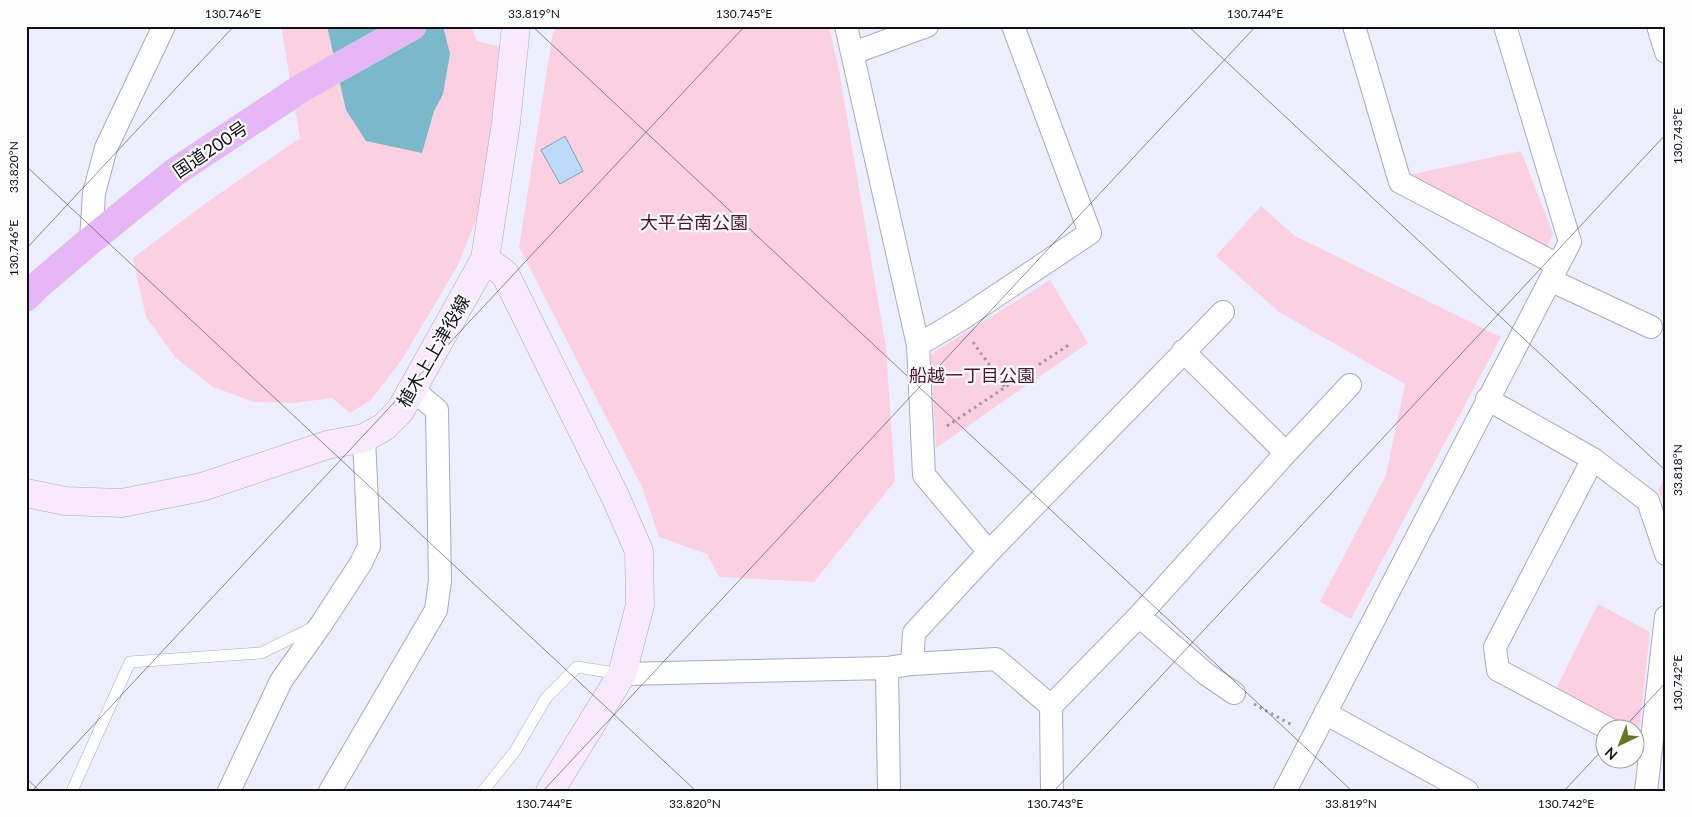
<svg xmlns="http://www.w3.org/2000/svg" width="1692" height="817" font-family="Lato,'Noto Sans JP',sans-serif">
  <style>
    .green { fill: #fbd1e2 }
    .water { fill: #7bb8cb }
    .building { fill: #bddafb; stroke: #8b9eb4 }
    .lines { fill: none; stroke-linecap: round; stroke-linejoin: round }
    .lane-casing { stroke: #a9aac5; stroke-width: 12 }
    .street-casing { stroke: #a9aac5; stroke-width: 24 }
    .secondary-casing { stroke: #a9aac5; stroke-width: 29 }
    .highway-casing { stroke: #d4d4d6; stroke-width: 29 }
    .path { stroke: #9a9aa8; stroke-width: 3; stroke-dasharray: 2.5 4; stroke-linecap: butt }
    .lane { stroke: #fff; stroke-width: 11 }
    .street { stroke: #fff; stroke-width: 22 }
    .secondary { stroke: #f8e9fd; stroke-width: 28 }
    .highway { stroke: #e7b6f7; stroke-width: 28 }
    .ticks { fill: none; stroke: #101019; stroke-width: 1; stroke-opacity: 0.45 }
    .labels { text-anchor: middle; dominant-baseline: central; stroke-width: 4.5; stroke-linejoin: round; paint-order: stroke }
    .street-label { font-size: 18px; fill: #101019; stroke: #fcfcfc }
    .park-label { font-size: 18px; fill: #501234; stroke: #fcfcfc }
    .neatline { fill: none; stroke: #101019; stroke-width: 2 }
    .ticks-label { font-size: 12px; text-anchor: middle; fill: #101019 }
  </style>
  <rect width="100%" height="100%" fill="#edeeff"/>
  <path class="green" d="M281,26H471L477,41L502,47L498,93L478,215L458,265L401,361L371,400L350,413L332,398L295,403L254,402L213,387L176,358L146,317L133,258L206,203L300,138Z
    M559,26H829L839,70L886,348L895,481L814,582L719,577L707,554L659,537L642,487L519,247L553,32Z
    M1521,151L1553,234L1547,247L1409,175Z
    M1261,206L1295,236L1501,337L1351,619L1320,602L1386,475L1405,384L1279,312L1216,256Z
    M1050,280L1088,343L936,448L931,354Z
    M1666,477V511L1658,489Z
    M1598,604L1650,632L1639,731L1556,689Z"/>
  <path class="water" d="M327,26H443L450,54L443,94L434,111L422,153L366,141L346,110Z"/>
  <path class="building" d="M565,136L583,171L560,184L541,150Z"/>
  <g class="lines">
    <defs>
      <path id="lane" d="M72,791L130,662L261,653L314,627
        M483,791L515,751L546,698L577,667L621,674"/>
      <path id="street" d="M846,26L918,345L924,475L989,552
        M1354,26L1400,182L1558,265
        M1658,26L1666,52
        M853,53L927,26
        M91,240L94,193L106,148L164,26
        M1550,280L1651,327
        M918,345L960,320L1090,233L1013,26
        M1183,351L1286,453
        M1487,399L1593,459L1648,501L1666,554
        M1593,459L1495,647L1498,670L1611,730
        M1139,616L1206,674L1234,693
        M912,664L914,633L989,552L1223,312
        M887,668L889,791
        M622,674L887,668L912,664L996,659L1051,706
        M1325,713L1467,791
        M229,791L281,681L322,623L361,563L369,546L364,438
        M330,791L436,610L440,581L437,410L412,389
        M1052,791L1051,706L1139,616L1286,453L1350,385
        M1285,791L1570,242L1505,26
        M1646,791L1666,617"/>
      <path id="secondary" d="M485,259L505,274L615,496L639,551L640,605L622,674L550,791
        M26,493L65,501L122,503L202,487L327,445L364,438L384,427L400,411L485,259L506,123L516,26"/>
      <path id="highway" d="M26,297L37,286L91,240L175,172L303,87L412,26"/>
    </defs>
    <use href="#lane" class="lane-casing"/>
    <use href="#street" class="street-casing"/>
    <use href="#secondary" class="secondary-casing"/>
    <use href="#highway" class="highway-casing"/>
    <path class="path" d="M973,342L1005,387
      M947,426L1070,344
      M1254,704L1292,725"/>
    <use href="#lane" class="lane"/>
    <use href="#street" class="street"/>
    <use href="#secondary" class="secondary"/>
    <use href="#highway" class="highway"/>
  </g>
  <path class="ticks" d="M532,26L1352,791M1188,26L1666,471M26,166L696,791M26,249L234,26M1622,730L1666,682M26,778L40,791M32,791L745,26M543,791L1256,26M1054,791L1666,134M1564,791L1604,748"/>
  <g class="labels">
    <g class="street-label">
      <text transform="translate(210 149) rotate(-34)">国道200号</text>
      <text transform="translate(433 351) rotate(-60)">植木上上津役線</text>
    </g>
    <g class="park-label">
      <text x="694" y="222">大平台南公園</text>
      <text x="972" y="375">船越一丁目公園</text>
    </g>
  </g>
  <rect width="1692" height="817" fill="none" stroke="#fcfcfc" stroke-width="55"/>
  <g transform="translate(1620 744) rotate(223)"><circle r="24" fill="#fcfcfc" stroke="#9e9ea1"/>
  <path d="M0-4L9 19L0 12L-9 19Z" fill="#697724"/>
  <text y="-8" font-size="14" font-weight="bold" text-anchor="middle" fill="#101019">N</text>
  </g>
  <rect x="28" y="28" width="1636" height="762" class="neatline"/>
  <g class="ticks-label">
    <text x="233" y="18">130.746°E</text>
    <text x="534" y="18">33.819°N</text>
    <text x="744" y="18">130.745°E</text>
    <text x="1255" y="18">130.744°E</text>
    <text transform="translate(1678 136) rotate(-90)" y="4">130.743°E</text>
    <text transform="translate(14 167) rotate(-90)" y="4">33.820°N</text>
    <text transform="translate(14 248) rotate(-90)" y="4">130.746°E</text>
    <text transform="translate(1678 470) rotate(-90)" y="4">33.818°N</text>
    <text transform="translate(1678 683) rotate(-90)" y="4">130.742°E</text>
    <text x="544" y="808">130.744°E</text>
    <text x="695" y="808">33.820°N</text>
    <text x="1055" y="808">130.743°E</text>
    <text x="1351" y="808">33.819°N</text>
    <text x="1566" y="808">130.742°E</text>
  </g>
</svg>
